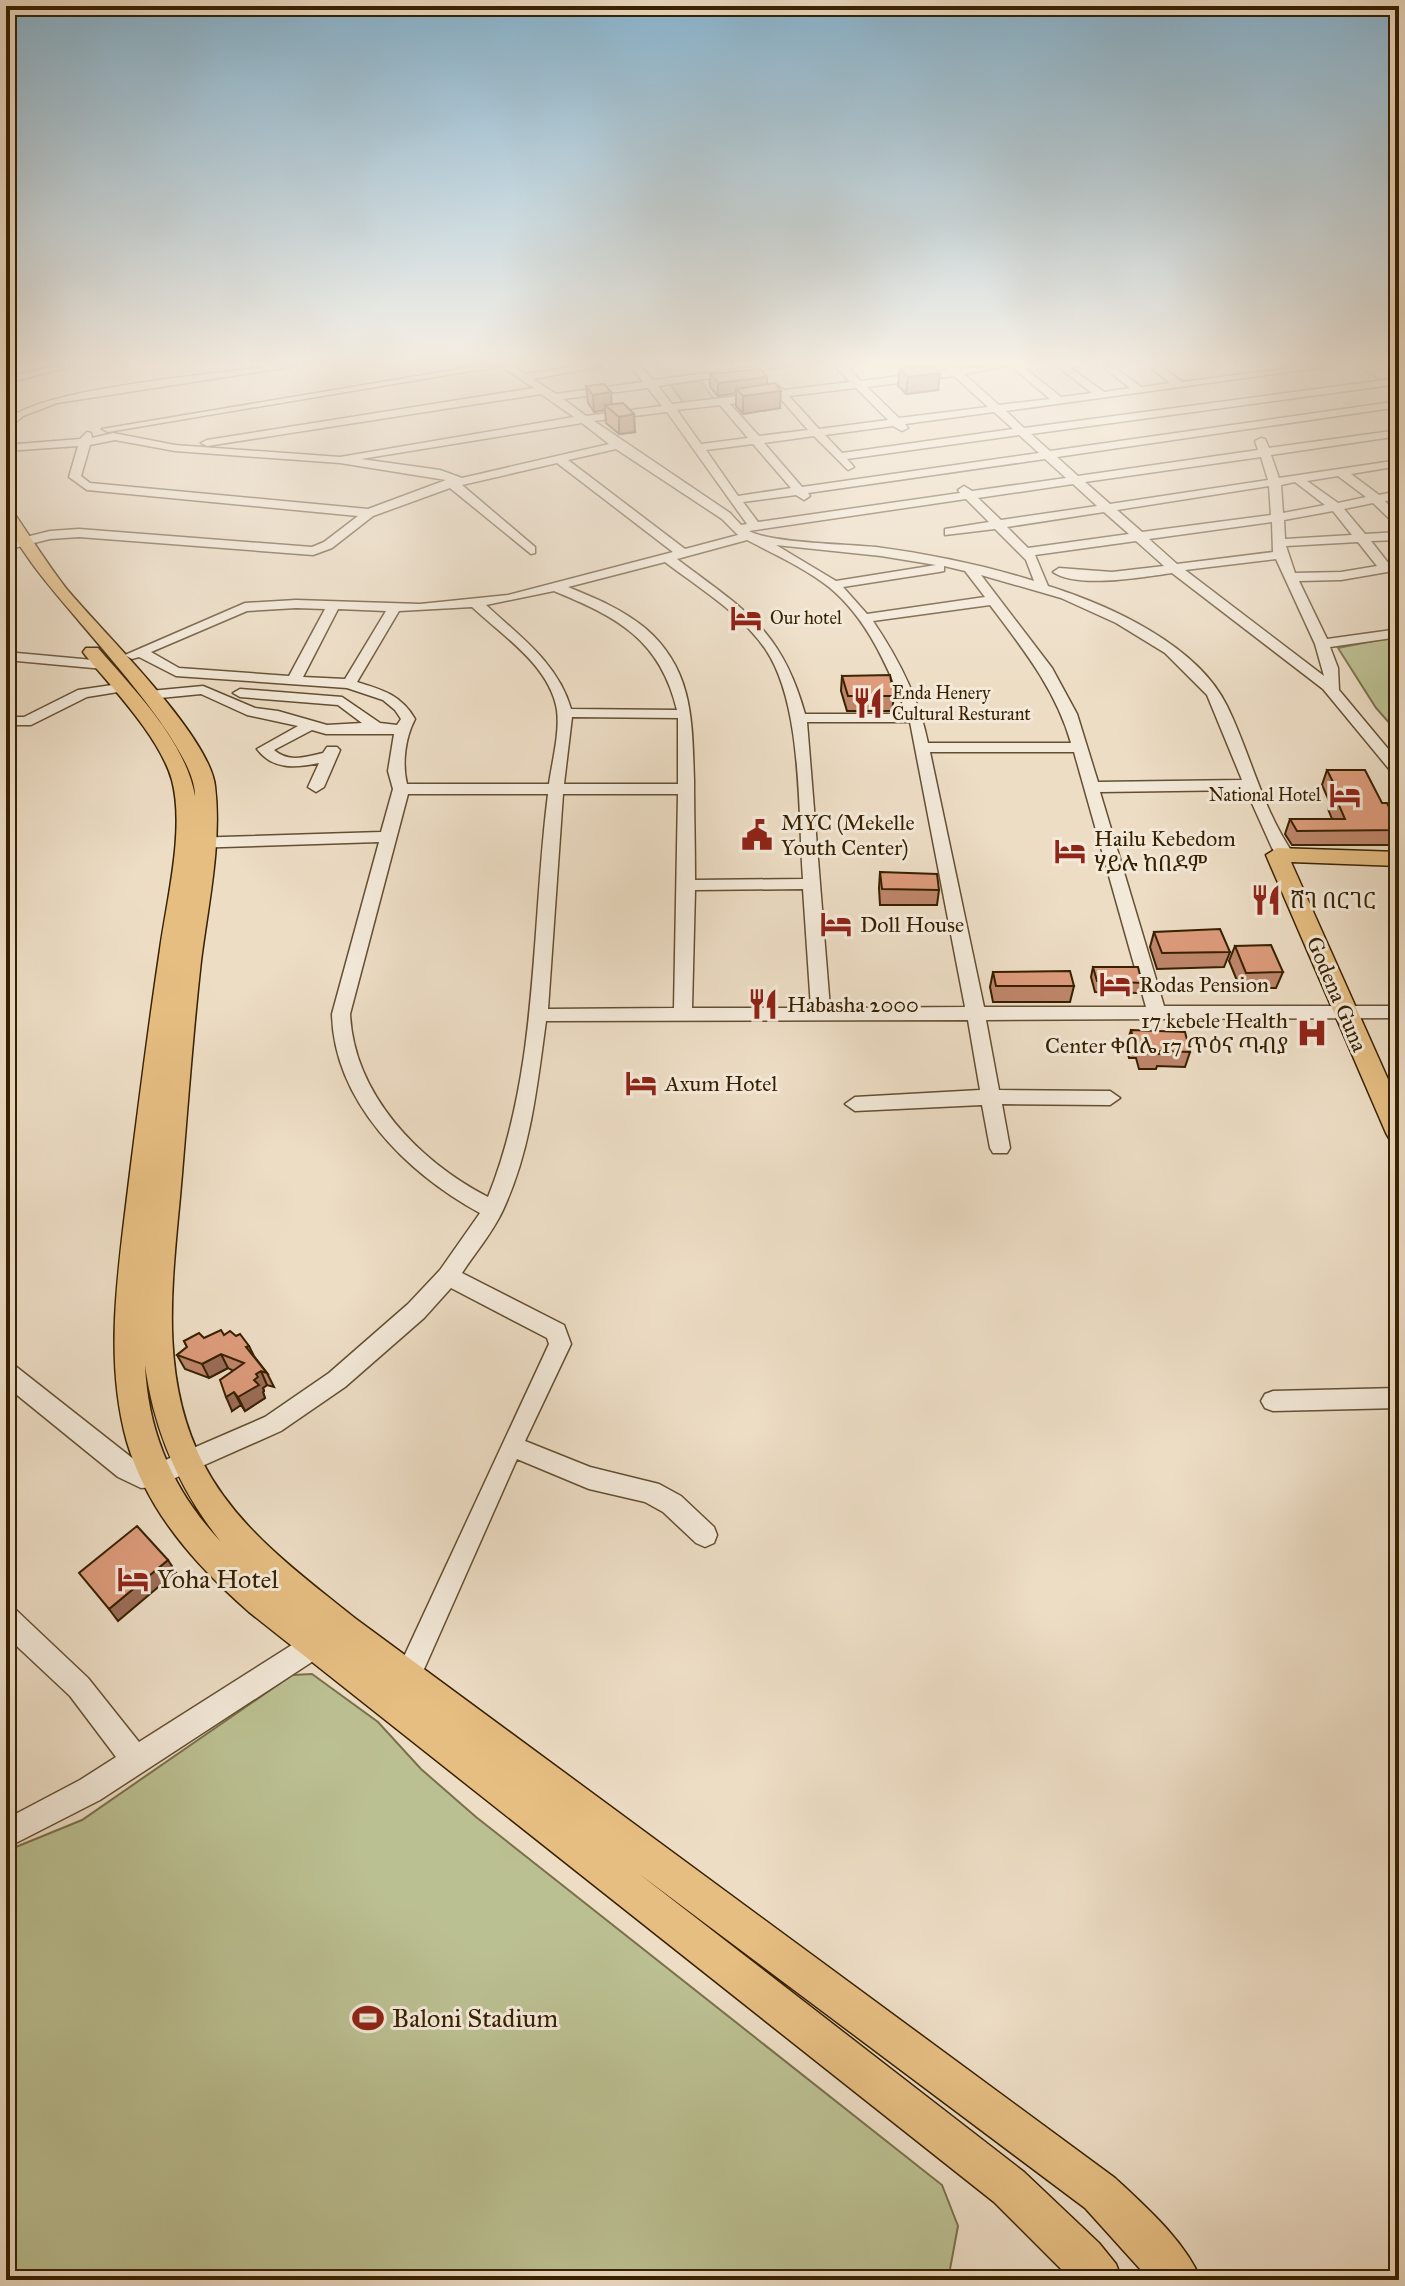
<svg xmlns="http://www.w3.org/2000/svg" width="1405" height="2286" font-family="'IM FELL Great Primer','Noto Serif Ethiopic',serif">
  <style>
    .green { fill: #bbc092; stroke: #797049; stroke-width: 2 }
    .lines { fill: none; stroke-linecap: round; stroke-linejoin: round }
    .stream { stroke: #727d6e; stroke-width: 2 }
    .minor-casing { stroke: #644f31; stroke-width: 3 }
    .major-casing { stroke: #372000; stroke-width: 3 }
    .minor { fill: #f3e9d9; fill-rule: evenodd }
    .major { fill: #e6be82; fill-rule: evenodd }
    .wall { fill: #be856a; stroke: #372000; stroke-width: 2 }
    .shaded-wall { fill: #9b6c56; stroke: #372000; stroke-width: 2 }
    .building { fill: #dd9b7b; stroke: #372000; stroke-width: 2 }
    .labels { text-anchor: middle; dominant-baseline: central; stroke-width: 6; stroke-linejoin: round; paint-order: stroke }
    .far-poi-label { font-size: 18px; fill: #372000; stroke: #f3e9d9; text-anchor: start }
    .poi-label { font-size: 22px; fill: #372000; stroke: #f3e9d9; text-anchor: start }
    .street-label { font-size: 22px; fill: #372000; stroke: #f3e9d9 }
    .near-poi-label { font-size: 26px; fill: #372000; stroke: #f3e9d9; text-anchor: start }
  </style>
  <rect width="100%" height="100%" fill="#edddc5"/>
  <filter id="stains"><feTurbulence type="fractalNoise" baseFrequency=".0025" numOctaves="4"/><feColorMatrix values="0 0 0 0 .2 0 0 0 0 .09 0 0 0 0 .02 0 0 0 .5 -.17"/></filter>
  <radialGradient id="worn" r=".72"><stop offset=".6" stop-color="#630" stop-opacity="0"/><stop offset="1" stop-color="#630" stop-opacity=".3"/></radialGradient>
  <path class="green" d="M701,381L715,401L684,404L670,384Z
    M1399,636V734L1376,708L1338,648Z
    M312,1674L378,1722L421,1769L476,1817L942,2185L958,2226L948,2280H6V1851L82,1820L292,1675Z"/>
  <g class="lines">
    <path class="stream" d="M1356,366L1399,390"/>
    <defs>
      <path id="minor" d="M56,366H74L6,383V377Z
        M271,366H296L57,403L23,416L6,430V421C39,388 217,374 271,366Z
        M477,366H500L108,432L102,429Z
        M501,366H513L525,374L578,366H602L533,379L556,394L643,382L630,366H640L653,380L763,366H789L658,386L672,404L773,392L770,387L775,384L784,390L850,382L835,366H846L861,381L947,370L944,366L958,369L1008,366L964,374L999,405L1050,399L1011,366H1022L1061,397L1092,393L1057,366H1068L1104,392L1130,388L1102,366H1113L1141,387L1170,383L1149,366H1160L1182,382L1305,366H1332L1006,411L1024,428L1399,378V384L1031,434L1050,451L1399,401V407L1057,457L1078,476L1258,450L1255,441L1261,438L1265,439L1269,448L1399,430V436L1271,455L1279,478L1399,460V466L1351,474L1379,495L1399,491V499L1385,501L1399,517V528L1373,503L1344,509L1365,534L1399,532V540L1371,541L1389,564L1399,562V570L1341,580L1299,581L1327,639L1399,629V637L1330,647L1338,668L1339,690L1399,762V777L1394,775L1323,689L1172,573C1143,577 1077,589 1053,572L1059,568L1112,572L1164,566L1136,541L1035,555L1048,586C1109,605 1198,645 1227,706C1251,755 1263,812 1295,856L1287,861L1281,860L1272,848L1246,790L1100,792L1164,1006H1399V1018L986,1020L999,1090L1110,1091L1120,1098L1110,1105L1002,1104L1010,1148L1007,1153H993L990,1148L982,1105L855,1111L845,1104L855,1097L980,1090L968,1020L546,1021C537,1086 531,1150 503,1210C493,1232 475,1253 462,1273L564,1325L571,1344L525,1441L590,1467L659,1484L681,1496L714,1527L717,1535L714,1543L705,1547L696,1543L663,1512L645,1502L589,1489L517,1459L417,1685L408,1689L399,1685L395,1676L549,1344L547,1338L451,1288L424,1318L345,1387L281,1431L155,1487L141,1488L118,1477L6,1386V1362L14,1365L136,1461L144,1466L154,1465L265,1417L329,1373L408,1304L440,1270L480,1213C407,1173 334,1102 332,1014L379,842L190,848L182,843L190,838L381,832L393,789L388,771L394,734H326L312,730L274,750C289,763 305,757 323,753L327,747H337L340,750L324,787L316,792L308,787L319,763C295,768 273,770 257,749L298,726L247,715L201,694L150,699L143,695L150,691L203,686L255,708L278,711L327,725L362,723L338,705L240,697L233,693L240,689L342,697L380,723L397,725L401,719L395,710L383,700L347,688L176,676L139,657L132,659L125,655L245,603L296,600L420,604L508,595L673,552L557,463L462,485L535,547V553L531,554L450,488L373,516L332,548L313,555L79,537L50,539L6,550V542L50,531L79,529L312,547L324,542L358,516L87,490L69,477L78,446L6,451V445L80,439L87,432L91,433L92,438L113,433L175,445L340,457L574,417L541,394L207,446L201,443L207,440L534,388ZM954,376L988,407L899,418L867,387ZM648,388L662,406L586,416L563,399ZM856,388L888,420L819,429L789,396ZM779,397L808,430L759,436L730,404ZM720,405L748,438L701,444L677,410ZM667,412L747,524L741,525L730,513L594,421ZM994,412L1013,429L842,453L825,435L893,426L902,431L908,428L905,424ZM582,423L609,444L462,478L440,470L361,459ZM1019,435L1039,453L802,487L764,443L814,436L848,470L854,467L847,459ZM115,440L175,451L340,463L446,480L368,509L90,483L81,476L90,445ZM753,444L791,488L738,496L706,450ZM616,449L722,519L738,535L685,549L568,460ZM1261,457L1268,480L1110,504L1085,482ZM1045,459L1066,478L972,491L964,486L958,490L960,493L758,522L743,502L796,495L804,500L810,496L808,493ZM1338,476L1366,497L1338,503L1307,481ZM1295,482L1325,505L1283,513L1281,485ZM1073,484L1097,506L1001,520L978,498ZM1269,486L1271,515L1142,532L1117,510ZM966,499L989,522L945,529V535L995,529L1026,560L1034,581C983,565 929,554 876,547C845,544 771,543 749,531ZM1333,511L1352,535L1285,539L1284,520ZM1104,512L1129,534L1028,548L1007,527ZM1272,522L1273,552L1177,564L1149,539ZM747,540C774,554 805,568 829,587C868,619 888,668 907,714H805C781,628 744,610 677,559ZM1358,542L1377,566L1341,572L1295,573L1286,546ZM776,545L881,556L936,565L836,581ZM1276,559L1315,644L1324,676L1185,570ZM665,562C699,588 742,614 766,650C803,706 798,813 803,879L695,880C695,847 694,813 694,781C692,722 694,670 645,628C622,609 595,598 568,587ZM944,566L965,571L985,597L867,614L843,587L939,572L944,571ZM981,575L1061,598L1116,623L1165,653L1207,695L1242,780L1098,782L1077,714L1052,668ZM554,591C617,617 660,639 677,710L571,709C558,663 519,636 486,605ZM990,605C1023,649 1056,690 1071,743H928C919,698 898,658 873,621ZM472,607C503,636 550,666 557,710C560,733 552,762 549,784H407C402,764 405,738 415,719C401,695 383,690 357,682L399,611ZM296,608L325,609L289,676L179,668L151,652L247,611ZM338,609L386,611L345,679L303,677ZM572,717L678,718V784H564ZM807,722H910L965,1007L830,1008ZM930,752H1074L1146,1007H984ZM408,794H548C531,928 539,1070 488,1197C419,1161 354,1095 350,1014ZM563,794H678L674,1008L548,1009ZM803,889L811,1008H692L695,890Z
        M6,652L104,661L111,665L104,669L6,660Z
        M119,684L126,688L124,691L87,697L31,725H6V717H24L78,690Z
        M1399,1388V1408L1273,1411L1265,1408L1261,1401L1265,1394L1273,1391Z
        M6,1605L15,1609L88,1678L139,1742L306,1636L315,1632L324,1636L328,1645L324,1654L100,1800L6,1848V1819L80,1780L116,1757L70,1696L6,1636Z"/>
      <path id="major" d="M6,508L12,510C29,535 46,562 65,587C101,631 209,734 215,786C222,843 208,905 201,961C193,1032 188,1103 182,1174C174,1272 156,1372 203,1463C237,1529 300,1574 356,1619L1115,2178C1146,2207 1185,2241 1201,2280H1150L1085,2208L638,1873L1024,2172L1099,2243L1116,2264L1122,2280H1072L994,2202L249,1612C196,1565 148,1513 127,1442C104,1360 118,1272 128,1189C138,1109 148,1029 160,949C167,899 185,829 172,780C160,738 114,690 86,656L83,652L86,648H98C134,690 185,740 195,796C196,741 67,614 31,562C19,544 6,530 6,508ZM145,1365C154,1431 179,1489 221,1542C174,1492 148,1434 145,1365Z
        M1277,848L1399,852V866L1291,862L1399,1104V1143L1390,1140L1386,1133L1266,855Z"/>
    </defs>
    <use href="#minor" class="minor-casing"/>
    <use href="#major" class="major-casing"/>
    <use href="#minor" class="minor"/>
    <use href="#major" class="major"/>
  </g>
  <path class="wall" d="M900,369L938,390L906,394L898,386Z
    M710,374L767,385L780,408L743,414L736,406V393L718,396L710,387Z
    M586,386L611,392V404L635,432L619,434L606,423L605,410L594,412L588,403Z
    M842,676L894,696L892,711H847L841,691Z
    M1327,770L1382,803L1399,827V833L1394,845H1292L1285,834L1290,819H1332L1328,809L1330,803L1322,785Z
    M880,872L939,890L937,905H880L879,888Z
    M1154,932L1230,952L1224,967L1157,969L1150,947Z
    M1235,946L1283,972L1276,988H1240L1229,961Z
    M1093,967L1142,983L1139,993L1095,992L1091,977Z
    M993,972L1074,986L1070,1002H993L990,987Z
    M1131,1030L1190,1052L1185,1067L1157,1066L1156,1069H1139L1136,1058H1129L1126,1045Z
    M224,1335L249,1346L254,1356L267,1373L274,1387L267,1385L263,1388L264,1391L263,1392L265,1398L245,1411L241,1405L232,1411L234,1371L228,1368L209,1378L185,1369L177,1355L187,1347L184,1341Z"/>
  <path class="shaded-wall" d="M940,373L938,390L906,394L908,377Z
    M767,377V390L736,389V393L718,396V383Z
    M781,391L780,408L743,414V396Z
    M611,392L612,410L605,405V410L594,412L593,395Z
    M634,414L635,432L619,434V417Z
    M221,1354L228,1368L209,1378L202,1364Z
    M261,1371L267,1385L263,1388L264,1391L263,1392L265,1398L245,1411L238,1397L254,1380L256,1374Z
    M234,1392L241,1405L232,1411L226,1397Z
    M168,1560L176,1572L118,1621L109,1609Z"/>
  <path class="building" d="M926,366H933L940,373L908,377L900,369Z
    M761,369L767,377L718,383L710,374Z
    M775,383L781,391L743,396L736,389Z
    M604,384L611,392L593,395L586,386Z
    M623,403L634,414L619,417L605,405Z
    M890,675L894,696H848L842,676Z
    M1327,770H1365L1382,803H1387L1399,827V830L1297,831L1290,819H1345L1334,794H1339Z
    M880,872L937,874L939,890L882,889Z
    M1220,929L1230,952L1162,953L1154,932Z
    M1271,945L1283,972L1246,973L1235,946Z
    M1093,967H1138L1142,983L1097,981Z
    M1070,971L1074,986H996L993,972Z
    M1131,1030L1185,1032L1190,1052L1160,1051L1161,1054L1144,1053L1141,1043L1134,1042Z
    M221,1330L224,1335L230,1331L236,1336L240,1334L249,1346L246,1347L267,1373L261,1371L256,1374L258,1377L254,1380L259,1385L238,1397L234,1392L226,1397L220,1380L244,1363L221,1354L202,1364L177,1355L187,1347L184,1341L199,1333L204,1338Z
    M137,1526L168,1560L109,1609L79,1573Z"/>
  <linearGradient id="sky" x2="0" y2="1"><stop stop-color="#88b7d4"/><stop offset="0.53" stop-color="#f7f0e5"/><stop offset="1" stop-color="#f7f0e5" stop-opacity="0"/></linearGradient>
  <rect width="1405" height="686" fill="url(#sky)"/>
  <defs>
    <symbol id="hotel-bare" viewBox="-9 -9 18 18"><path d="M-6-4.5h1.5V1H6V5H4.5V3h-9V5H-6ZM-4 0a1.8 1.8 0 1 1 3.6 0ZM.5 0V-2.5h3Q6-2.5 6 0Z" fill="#8f2418" stroke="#f3e9d9" stroke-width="2.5" paint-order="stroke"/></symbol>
    <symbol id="restaurant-bare" viewBox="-9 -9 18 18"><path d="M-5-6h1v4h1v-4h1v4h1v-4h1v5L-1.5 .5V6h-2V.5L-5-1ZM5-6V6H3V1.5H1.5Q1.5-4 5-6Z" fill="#8f2418" stroke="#f3e9d9" stroke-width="2.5" paint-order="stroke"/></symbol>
    <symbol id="civic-bare" viewBox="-9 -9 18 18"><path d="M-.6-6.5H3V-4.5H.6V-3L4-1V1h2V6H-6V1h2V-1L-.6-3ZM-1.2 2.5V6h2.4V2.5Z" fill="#8f2418" stroke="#f3e9d9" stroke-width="2.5" paint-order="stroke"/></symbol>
    <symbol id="hospital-bare" viewBox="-9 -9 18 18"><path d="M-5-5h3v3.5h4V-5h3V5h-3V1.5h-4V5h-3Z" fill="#8f2418" stroke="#f3e9d9" stroke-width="2.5" paint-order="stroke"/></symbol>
    <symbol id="stadium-bare" viewBox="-9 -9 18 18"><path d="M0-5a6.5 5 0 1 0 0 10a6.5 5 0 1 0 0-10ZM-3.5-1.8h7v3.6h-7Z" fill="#8f2418" stroke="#f3e9d9" stroke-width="2.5" paint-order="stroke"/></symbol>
  </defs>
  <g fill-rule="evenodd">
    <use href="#hotel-bare" x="724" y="596" width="44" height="44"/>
    <use href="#restaurant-bare" x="846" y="681" width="44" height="44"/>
    <use href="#hotel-bare" x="1323" y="773" width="44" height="44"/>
    <use href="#civic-bare" x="735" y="813" width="44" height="44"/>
    <use href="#hotel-bare" x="1048" y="829" width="44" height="44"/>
    <use href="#restaurant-bare" x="1244" y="878" width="44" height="44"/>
    <use href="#hotel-bare" x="814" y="902" width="44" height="44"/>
    <use href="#hotel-bare" x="1093" y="962" width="44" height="44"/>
    <use href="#restaurant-bare" x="741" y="982" width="44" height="44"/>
    <use href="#hospital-bare" x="1290" y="1011" width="44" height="44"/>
    <use href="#hotel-bare" x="619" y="1061" width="44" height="44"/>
    <use href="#hotel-bare" x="111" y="1557" width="44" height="44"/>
    <use href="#stadium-bare" x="346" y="1996" width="44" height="44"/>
  </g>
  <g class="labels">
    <g class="far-poi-label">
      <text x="770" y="618">Our hotel</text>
      <text x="892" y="693">Enda Henery<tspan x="892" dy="21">Cultural Resturant</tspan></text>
      <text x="1321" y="795" text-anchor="end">National Hotel</text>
    </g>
    <g class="poi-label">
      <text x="781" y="822">MYC (Mekelle<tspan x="781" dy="25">Youth Center)</tspan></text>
      <text x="1094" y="838">Hailu Kebedom<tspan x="1094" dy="25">ሃይሉ ከበዶም</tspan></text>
      <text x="1290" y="900">ሸገ በርገር</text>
      <text x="860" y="924">Doll House</text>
      <text x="1139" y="984">Rodas Pension</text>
      <text x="787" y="1004">Habasha 2000</text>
      <text x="1288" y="1020" text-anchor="end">17 kebele Health<tspan x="1288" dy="25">Center ቀበሌ 17 ጥዕና ጣብያ</tspan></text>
      <text x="665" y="1083">Axum Hotel</text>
    </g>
    <g class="street-label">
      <text transform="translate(1337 994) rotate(67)">Godena Guna</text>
    </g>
    <g class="near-poi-label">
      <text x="157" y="1579">Yoha Hotel</text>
      <text x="392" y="2018">Baloni Stadium</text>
    </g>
  </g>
  <rect width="1405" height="2286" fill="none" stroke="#edddc5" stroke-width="32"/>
  <rect x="8" y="8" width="1389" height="2270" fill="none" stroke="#372000" stroke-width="4"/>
  <rect x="16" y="16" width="1373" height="2254" fill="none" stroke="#372000" stroke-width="2"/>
  <rect width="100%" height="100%" filter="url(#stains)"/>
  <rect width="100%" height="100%" fill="url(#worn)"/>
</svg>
